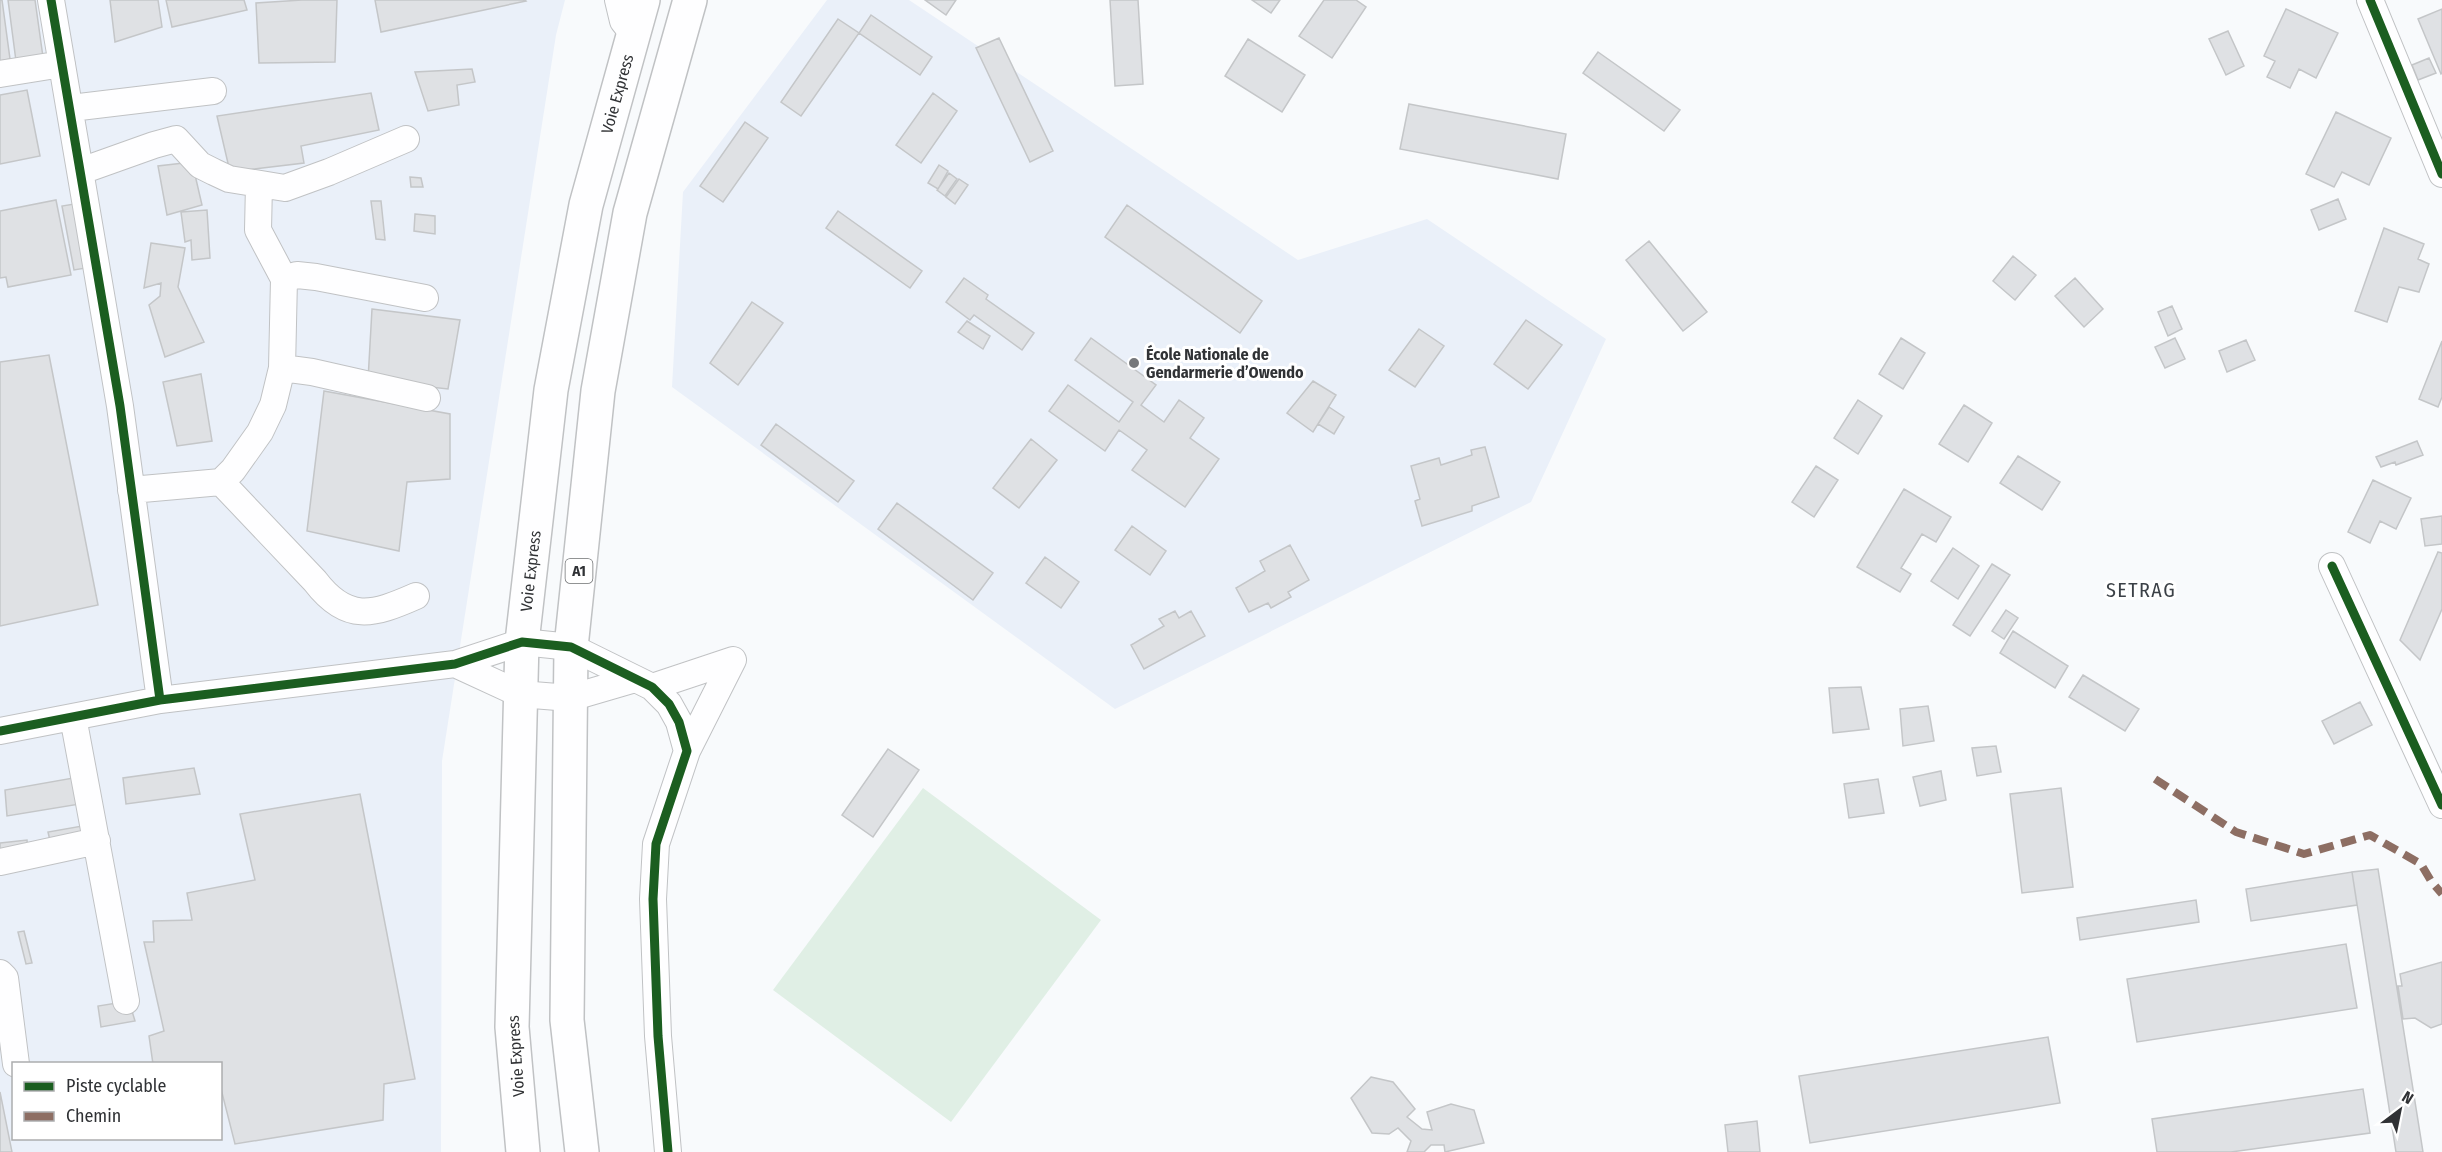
<svg xmlns="http://www.w3.org/2000/svg" width="2442" height="1152" font-family="'Fira Sans Condensed',sans-serif">
  <style>
    .built { fill: #eaf0f9; fill-rule: evenodd }
    .green { fill: #e0efe5 }
    .building { fill: #dfe1e4; stroke: #c4c6c8; stroke-width: 1.5 }
    .lines { fill: none; stroke-linecap: round; stroke-linejoin: round }
    .minor-casing { stroke: #c0c2c4; stroke-width: 28 }
    .highway-casing { stroke: #c0c2c4; stroke-width: 36 }
    .minor { stroke: #fefeff; stroke-width: 26 }
    .highway { stroke: #fefeff; stroke-width: 33 }
    .quiet { stroke: #8d6e63; stroke-width: 8; stroke-dasharray: 15 8; stroke-linecap: butt }
    .cycleway-casing { stroke: #fff; stroke-width: 13 }
    .cycleway { stroke: #1b5e20; stroke-width: 9 }
    .poi-dot { fill: #76787b; stroke: #fff; stroke-width: 2 }
    .labels { text-anchor: middle; dominant-baseline: central; stroke-width: 6; stroke-linejoin: round; paint-order: stroke }
    .shield { fill: #fff; stroke: #6e7072; stroke-width: 1.5 }
    .shield-label { font-size: 15px; font-weight: bold; fill: #303235 }
    .street-label { font-size: 16px; fill: #303235; stroke: #fff }
    .poi-label { font-size: 16px; font-weight: bold; fill: #303235; stroke: #fff; text-anchor: start }
    .quarter-label { font-size: 20px; letter-spacing: 1.5px; fill: #3c4147; stroke: #fff }
  </style>
  <rect width="100%" height="100%" fill="#f8fafc"/>
  <path class="built" d="M0,0H565L556,35L442,761L441,1152H0ZM14,1064H220V1138H14Z
    M827,0H909L1298,260L1427,219L1606,339L1531,502L1115,709L672,387L683,192Z"/>
  <path class="green" d="M923,788L1101,920L951,1122L773,990Z"/>
  <path class="building" d="M0,0H2L10,59L0,61Z
    M8,0H35L43,57L16,61Z
    M110,0H158L162,27L115,42Z
    M166,0H244L247,10L172,27Z
    M302,0H337L335,62L259,63L256,3Z
    M375,0H525L526,1L381,32Z
    M925,0H956L946,15Z
    M1110,0H1138L1143,84L1115,86Z
    M1252,0H1280L1271,13Z
    M1324,0H1356L1366,7L1332,58L1299,36Z
    M2286,9L2338,33L2316,78L2299,69L2290,88L2267,77L2275,61L2264,56Z
    M2442,9V73L2441,74L2418,19Z
    M871,15L932,57L920,75L859,33Z
    M838,19L859,33L801,116L781,102Z
    M2228,31L2244,66L2226,75L2209,39Z
    M999,38L1053,151L1030,162L976,48Z
    M1248,39L1305,75L1282,112L1225,76Z
    M1598,52L1680,110L1664,131L1583,73Z
    M2429,58L2436,73L2418,80L2412,65Z
    M472,69L475,82L457,85L459,105L428,111L415,72Z
    M27,90L40,156L0,164V95Z
    M371,93L379,130L301,146L304,163L230,172L217,116Z
    M933,93L957,111L921,163L896,145Z
    M1409,104L1566,134L1558,179L1400,149Z
    M2336,112L2391,138L2369,185L2342,172L2334,187L2306,174Z
    M745,122L768,138L723,202L700,186Z
    M192,162L202,205L167,215L158,166Z
    M939,165L948,171L938,189L928,183Z
    M949,173L957,179L945,196L937,190Z
    M410,177L421,178L423,187H411Z
    M959,179L968,185L955,204L946,197Z
    M2338,199L2346,219L2319,230L2311,210Z
    M56,200L71,275L8,287L6,277L0,278V211Z
    M371,201H381L385,240L376,239Z
    M80,203L92,267L74,270L62,206Z
    M1127,205L1262,301L1240,333L1105,237Z
    M207,210L210,258L192,260L191,240L185,242L181,212Z
    M838,211L922,271L910,288L826,228Z
    M415,214L435,216V234L414,231Z
    M2384,228L2424,244L2418,259L2429,264L2419,292L2399,287L2387,322L2355,311Z
    M1649,241L1707,312L1683,331L1626,260Z
    M151,243L185,248L178,287L204,342L165,357L149,305L160,296L161,283L144,288Z
    M2013,256L2036,275L2015,300L1993,281Z
    M964,278L988,295L986,299L1034,333L1022,350L974,315L970,320L946,302Z
    M2075,278L2103,309L2084,327L2055,296Z
    M752,302L783,323L738,385L710,363Z
    M2172,306L2182,329L2168,336L2158,312Z
    M372,309L460,320L448,389L368,380Z
    M1526,320L1562,345L1528,389L1494,364Z
    M967,321L990,336L983,349L958,332Z
    M1419,329L1444,346L1415,387L1389,370Z
    M1091,338L1156,385L1141,405L1164,422L1179,400L1204,418L1190,438L1219,459L1185,507L1132,470L1147,450L1119,430L1105,451L1049,411L1068,385L1119,422L1133,402L1075,360Z
    M1901,338L1925,353L1903,389L1879,374Z
    M2175,338L2185,359L2165,368L2155,347Z
    M2246,340L2255,360L2227,372L2219,351Z
    M2442,341V397L2438,407L2419,399Z
    M49,355L98,605L0,626V362Z
    M201,374L212,441L177,446L163,382Z
    M1313,381L1336,395L1313,432L1287,413Z
    M324,391L450,414V479L407,482L399,551L307,531Z
    M1858,400L1882,416L1858,454L1834,438Z
    M1964,405L1992,423L1968,462L1939,444Z
    M1329,407L1344,417L1334,434L1318,424Z
    M776,424L854,481L838,502L761,445Z
    M1031,439L1057,460L1019,508L993,488Z
    M2417,441L2423,455L2396,465L2395,462L2381,467L2376,457Z
    M1485,447L1499,497L1472,506V511L1422,526L1415,501L1420,499L1411,466L1439,458L1441,465L1472,455L1471,450Z
    M2018,456L2060,482L2042,510L2000,483Z
    M1816,466L1838,480L1814,517L1792,502Z
    M2373,480L2411,498L2396,529L2380,521L2370,543L2348,532Z
    M1904,489L1951,517L1936,542L1922,534L1901,568L1911,574L1900,592L1857,567Z
    M897,503L993,573L973,600L878,529Z
    M2442,516V544L2425,546L2421,519Z
    M1132,526L1166,551L1150,575L1115,550Z
    M1290,545L1309,580L1288,592L1291,597L1271,608L1268,603L1249,612L1236,588L1265,571L1260,561Z
    M1953,548L1979,566L1958,599L1931,581Z
    M2438,552L2442,553V609L2420,660L2400,640Z
    M1045,557L1079,582L1061,608L1026,583Z
    M1992,564L2010,575L1970,636L1953,625Z
    M2006,610L2018,618L2004,639L1992,631Z
    M1175,611L1179,618L1191,611L1205,636L1144,669L1131,645L1164,626L1159,619Z
    M2013,631L2068,666L2055,688L2000,653Z
    M2083,675L2139,709L2125,731L2069,697Z
    M1861,687L1869,729L1833,733L1829,688Z
    M2360,702L2372,725L2334,744L2322,721Z
    M1928,706L1934,741L1903,746L1900,709Z
    M1996,746L2001,772L1977,776L1972,748Z
    M888,749L919,770L873,837L842,815Z
    M194,768L200,794L126,804L123,778Z
    M1941,771L1946,800L1920,806L1913,777Z
    M73,778L80,804L7,816L5,790Z
    M1878,779L1884,813L1849,818L1844,784Z
    M2061,788L2073,887L2022,893L2010,794Z
    M360,794L415,1079L384,1084L383,1120L235,1144L220,1085V1064H153L149,1036L164,1031L144,942H154L153,921L192,920L187,893L255,880L240,814Z
    M82,826L85,839L51,845L48,832Z
    M27,840L28,852L0,856V843Z
    M2378,869L2423,1152H2396L2352,872Z
    M2352,872L2357,905L2251,921L2246,889Z
    M2196,900L2199,922L2080,940L2077,918Z
    M24,931L32,963L26,964L18,932Z
    M2346,944L2357,1008L2137,1042L2127,979Z
    M2442,962V1024L2431,1028L2415,1018L2403,1019L2398,986H2402L2400,974Z
    M129,1001L135,1021L101,1027L98,1006Z
    M2048,1037L2060,1103L1810,1143L1799,1076Z
    M1371,1077L1393,1082L1415,1109L1407,1117L1422,1129L1432,1130L1427,1112L1451,1104L1474,1110L1484,1143L1445,1152L1444,1145H1431L1424,1152H1407L1411,1141L1398,1128L1389,1134L1372,1133L1351,1098Z
    M2363,1089L2370,1133L2231,1152H2157L2152,1119Z
    M0,1092L12,1152H0Z
    M1757,1121L1760,1152H1728L1725,1125Z"/>
  <g class="lines">
    <defs>
      <path id="minor" d="M51,0L120,406L160,700
        M618,0L623,21L634,35
        M2370,0L2442,174
        M0,74L62,64
        M71,108L213,91
        M81,171L154,145L176,139L200,165L214,172L229,179L285,188L329,172L406,139
        M284,279L297,275L316,277L425,298
        M282,368L312,372L427,398
        M221,482L315,581C347,623 373,615 416,596
        M131,490L221,482L233,470L260,432L273,405L282,368L284,279L258,230L259,184
        M2332,566L2442,805
        M455,664L520,694L570,698L635,679
        M652,687L733,660L687,751L656,844L653,899L658,1036L668,1152
        M73,717L126,1001
        M0,731L160,700L455,664L522,642L571,647L652,687L669,704L679,722L687,751
        M0,862L97,841
        M0,973L5,978L16,1064"/>
      <g id="highway">
        <path id="s1" d="M523,1152L512,1027L522,642L551,390L586,205L643,0"/>
        <path d="M582,1152L567,1020L571,647L598,391L630,213L690,0"/>
      </g>
    </defs>
    <use href="#minor" class="minor-casing"/>
    <use href="#highway" class="highway-casing"/>
    <use href="#minor" class="minor"/>
    <use href="#highway" class="highway"/>
    <path class="quiet" d="M2155,779L2236,832L2304,854L2370,835L2421,864L2431,881L2442,894"/>
    <defs>
      <path id="cycleway" d="M51,0L120,406L160,700
        M2370,0L2442,174
        M2332,566L2442,805
        M0,731L160,700L455,664L522,642L571,647L652,687L669,704L679,722L687,751L656,844L653,899L658,1036L668,1152"/>
    </defs>
    <use href="#cycleway" class="cycleway-casing"/>
    <use href="#cycleway" class="cycleway"/>
  </g>
  <circle class="poi-dot" cx="1134" cy="363" r="6"/>
  <g class="labels">
    <rect class="shield" x="565.5" y="559" width="27" height="24" rx="4.5"/>
    <g class="shield-label">
      <text x="579" y="571">A1</text>
    </g>
    <g class="street-label">
      <text stroke="none"><textPath href="#s1" startOffset="1068">Voie Express</textPath></text>
      <text stroke="none"><textPath href="#s1" startOffset="582">Voie Express</textPath></text>
      <text transform="translate(516 1056) rotate(-94)">Voie Express</text>
    </g>
    <g class="poi-label">
      <text x="1146" y="354">École Nationale de<tspan x="1146" dy="18">Gendarmerie d’Owendo</tspan></text>
    </g>
    <g class="quarter-label">
      <text x="2141" y="590">SETRAG</text>
    </g>
  </g>
  <rect x="12" y="1062" width="210" height="78" fill="#ffffff" stroke="#acadae" stroke-width="1.5"/>
  <rect x="24" y="1082" width="30" height="9" fill="#1b5e20" stroke="#acadae" stroke-width="1.5"/>
  <text x="66" y="1092" font-size="18" fill="#303235">Piste cyclable</text>
  <rect x="24" y="1112" width="30" height="9" fill="#8d6e63" stroke="#acadae" stroke-width="1.5"/>
  <text x="66" y="1122" font-size="18" fill="#303235">Chemin</text>
  <g transform="translate(2400 1110) rotate(32)" stroke="#ffffff" stroke-width="4.5" paint-order="stroke">
  <path d="M0-4.5L10 22L0 15L-10 22Z" fill="#303235"/>
  <text y="-9" font-size="16" font-weight="bold" text-anchor="middle" fill="#303235">N</text>
  </g>
</svg>
